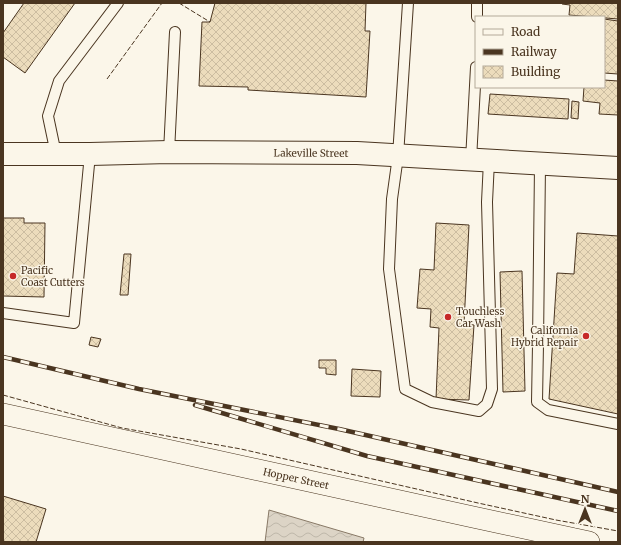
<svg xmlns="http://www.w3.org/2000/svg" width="621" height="545" font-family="Merriweather,serif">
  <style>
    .water { fill: url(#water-waves); stroke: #887966 }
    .building { fill: url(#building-cross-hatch); stroke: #4a3520 }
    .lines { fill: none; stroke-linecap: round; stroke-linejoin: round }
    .service-casing { stroke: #4a3520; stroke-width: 12 }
    .minor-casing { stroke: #4a3520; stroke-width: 22 }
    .primary-casing { stroke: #4a3520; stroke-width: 24 }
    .service { stroke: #fbf6e9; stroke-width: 10 }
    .minor { stroke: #fbf6e9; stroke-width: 21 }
    .primary { stroke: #fbf6e9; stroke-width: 22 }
    .rail-casing { stroke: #4a3520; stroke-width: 4.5 }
    .rail { stroke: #fbf6e9; stroke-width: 3; stroke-dasharray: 9; stroke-linecap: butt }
    .fence { stroke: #4a3520; stroke-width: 1; stroke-dasharray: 5 2; stroke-linecap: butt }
    .poi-dot { fill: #c62828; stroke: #fbf6e9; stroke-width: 1.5 }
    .labels { text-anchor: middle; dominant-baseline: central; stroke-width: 3; stroke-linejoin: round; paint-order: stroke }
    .street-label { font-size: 10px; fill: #4a3520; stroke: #fbf6e9 }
    .poi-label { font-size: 10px; fill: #4a3520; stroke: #fbf6e9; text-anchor: start }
  </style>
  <defs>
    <pattern id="water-waves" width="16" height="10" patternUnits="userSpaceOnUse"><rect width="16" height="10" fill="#dcd4c6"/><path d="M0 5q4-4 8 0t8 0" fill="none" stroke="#beb7aa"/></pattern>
    <pattern id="building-cross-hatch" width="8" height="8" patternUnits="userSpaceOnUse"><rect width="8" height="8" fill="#ecdcbc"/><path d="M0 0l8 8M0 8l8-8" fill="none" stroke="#ccbda1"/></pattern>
  </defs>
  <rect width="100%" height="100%" fill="#fbf6e9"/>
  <path class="water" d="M269,510L364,538L363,542H265Z"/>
  <path class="building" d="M24,3H75L25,73L3,57V33Z
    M215,3H366L365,31H370L366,97L248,90V87L199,86L202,22H210Z
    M562,3H618V19L569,15L570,5L562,4Z
    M604,19L618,21V74L604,73Z
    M604,80L618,81V115L599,114L600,103L583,101L584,87H604Z
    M490,94L569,99L568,119L488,114Z
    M572,101L579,102L578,119L571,118Z
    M3,218H24V223H45L44,297L3,296Z
    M436,223L469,225L464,324L474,325L469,400L436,399L439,328L430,327L431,309L417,308L420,269L434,270Z
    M577,233L618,236V414L549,399L557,273L574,274Z
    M124,254H131L128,295H120Z
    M522,271L525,391L503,392L500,272Z
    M91,337L101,339L98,347L89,345Z
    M319,360H336V375L326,374V368H319Z
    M352,369L381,371L380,397L351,396Z
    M3,496L46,509L36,542H3Z"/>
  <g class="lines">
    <defs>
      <path id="service" d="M408,3L398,156L392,199L389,269L405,389L432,402L479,411L487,404L492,389L487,202L489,161
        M477,17V3
        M169,152L175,32
        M56,154L48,116L59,81L118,3
        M471,160L476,67
        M540,165L538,344L537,402L548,410L618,424
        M3,313L74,323L90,154"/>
      <g id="minor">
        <path id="s1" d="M3,414L473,517L589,542"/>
      </g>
      <g id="primary">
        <path id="s2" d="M3,154H90L169,152L357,153L618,168"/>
      </g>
    </defs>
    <use href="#service" class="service-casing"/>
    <use href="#minor" class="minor-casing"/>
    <use href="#primary" class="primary-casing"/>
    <use href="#service" class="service"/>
    <use href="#minor" class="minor"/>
    <use href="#primary" class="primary"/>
    <defs>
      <path id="rail" d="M3,357L139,389L339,429L618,492
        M195,405L367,456L618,511"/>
    </defs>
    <use href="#rail" class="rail-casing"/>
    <use href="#rail" class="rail"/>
    <path class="fence" d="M179,3L210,22
      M107,79L162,3
      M3,395L122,428L241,449L478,503L556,520L618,531"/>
  </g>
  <g class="poi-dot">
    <circle cx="13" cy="276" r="4"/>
    <circle cx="448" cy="317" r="4"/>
    <circle cx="586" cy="336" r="4"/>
  </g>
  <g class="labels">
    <g class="street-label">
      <text stroke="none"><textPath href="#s2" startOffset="308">Lakeville Street</textPath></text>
      <text stroke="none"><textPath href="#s1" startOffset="300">Hopper Street</textPath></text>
    </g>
    <g class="poi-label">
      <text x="21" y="270">Pacific<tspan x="21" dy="12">Coast Cutters</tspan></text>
      <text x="456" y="311">Touchless<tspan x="456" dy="12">Car Wash</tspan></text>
      <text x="578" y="330" text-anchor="end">California<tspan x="578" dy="12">Hybrid Repair</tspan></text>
    </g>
  </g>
  <rect width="621" height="545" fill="none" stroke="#4a3520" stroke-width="8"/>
  <rect x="475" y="16" width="130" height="72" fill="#fbf6e9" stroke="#b4a999"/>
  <rect x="483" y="29" width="20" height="6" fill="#fbf6e9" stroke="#b4a999"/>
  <text x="511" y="36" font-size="12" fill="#4a3520">Road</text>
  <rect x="483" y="49" width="20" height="6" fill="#4a3520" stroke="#b4a999"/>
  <text x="511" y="56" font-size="12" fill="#4a3520">Railway</text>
  <rect x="483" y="66" width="20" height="12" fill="url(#building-cross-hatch)" stroke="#b4a999"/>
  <text x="511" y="76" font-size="12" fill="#4a3520">Building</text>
  <g transform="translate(585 509)" stroke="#fbf6e9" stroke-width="3" paint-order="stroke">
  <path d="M0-3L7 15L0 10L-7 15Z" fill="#4a3520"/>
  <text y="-6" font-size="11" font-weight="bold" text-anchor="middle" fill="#4a3520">N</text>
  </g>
</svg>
